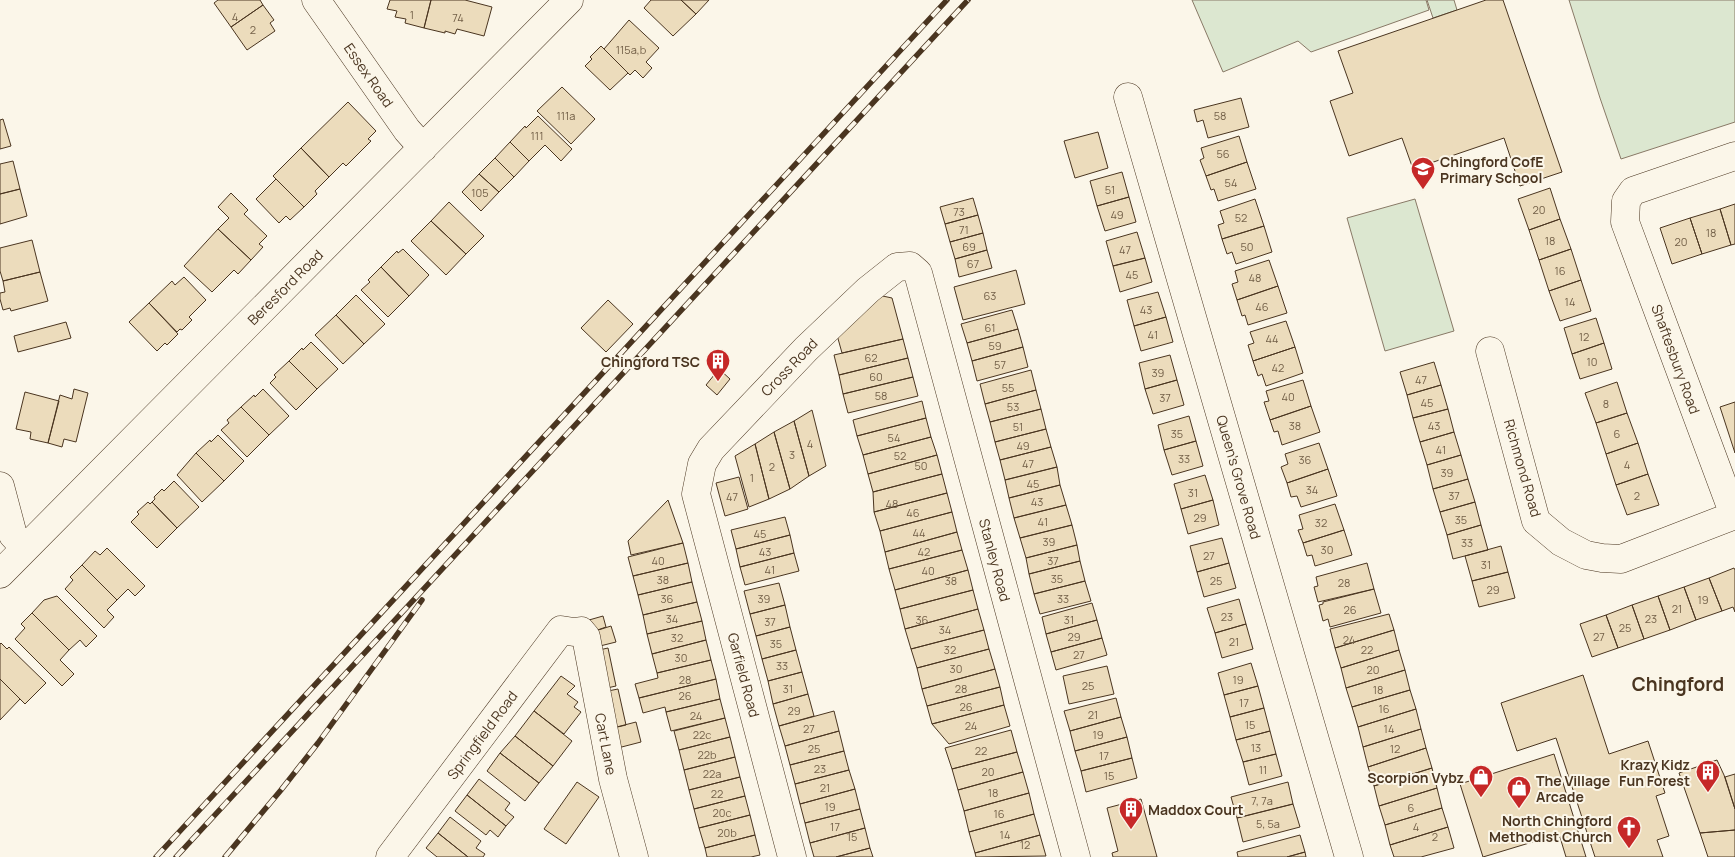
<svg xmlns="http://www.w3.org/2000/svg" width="1735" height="857" font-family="Manrope,sans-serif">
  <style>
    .green { fill: #dce7d0; stroke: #887966 }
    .building { fill: #ecdcbc; stroke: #4a3520 }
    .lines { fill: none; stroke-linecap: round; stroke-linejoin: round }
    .minor-casing { stroke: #4a3520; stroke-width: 29 }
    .minor { stroke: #fbf6e9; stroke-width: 28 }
    .rail-casing { stroke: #4a3520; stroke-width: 5.5 }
    .rail { stroke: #fbf6e9; stroke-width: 4; stroke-dasharray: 11; stroke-linecap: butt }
    .labels { text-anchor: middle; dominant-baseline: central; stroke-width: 4; stroke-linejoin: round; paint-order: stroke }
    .number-label { font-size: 11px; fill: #725f47 }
    .street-label { font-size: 14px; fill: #4a3520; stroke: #fbf6e9 }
    .poi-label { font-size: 14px; font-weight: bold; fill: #4a3520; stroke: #fbf6e9; text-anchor: end }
    .district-label { font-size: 19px; font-weight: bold; fill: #4a3520; stroke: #fbf6e9 }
  </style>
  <rect width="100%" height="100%" fill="#fbf6e9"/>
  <path class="green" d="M1192,0H1426L1429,10L1311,52L1298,41L1223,72Z
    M1427,0H1454L1457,10L1433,18Z
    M1569,0H1735V122L1621,159L1600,98Z
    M1415,199L1454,331L1385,351L1347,218Z"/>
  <path class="building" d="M218,0H260L263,5L231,27L214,3Z
    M390,0H431L424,28L405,23L406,19L395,17L397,11L387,9Z
    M431,0H465L492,7L484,36L457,29L455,34L445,31V33L424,28Z
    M651,0H681L696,14L673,36L644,8Z
    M681,0H709L696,14Z
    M1486,0H1503L1562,172L1520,186L1504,138L1413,169L1402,138L1349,156L1330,101L1353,93L1338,51Z
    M263,5L274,20L270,23L275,31L247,50L231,27Z
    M629,20L659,48L646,62L652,68L643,78L635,70L630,75L604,49Z
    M601,46L628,73L610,90L585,66L592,59L590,57Z
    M562,87L595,119L571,144L537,111Z
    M1241,98L1249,127L1208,138L1203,120L1197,122L1194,110Z
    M348,102L376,131L368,139L371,141L346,166L343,163L329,177L301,148Z
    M538,116L572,149L561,161L545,145L529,161L510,142L525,126L526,128Z
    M3,119L11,146L0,149V120Z
    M1098,132L1108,168L1075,178L1064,141Z
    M1239,136L1247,162L1206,176L1200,160L1204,158L1201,148Z
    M510,142L529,161L514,177L495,158Z
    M301,148L329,177L315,191L317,194L304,207L273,176Z
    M495,158L514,177L499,192L479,174Z
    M13,161L20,189L0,194V164Z
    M1247,162L1256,189L1218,201L1214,189L1211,190L1206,176Z
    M1122,172L1129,197L1097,206L1090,181Z
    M479,174L499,192L481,211L462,192Z
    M276,179L304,207L290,220L286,216L279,223L256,199Z
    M1550,188L1560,219L1529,230L1518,199Z
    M20,189L27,216L0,224V194Z
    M231,193L248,210L244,214L267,236L259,244L263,247L251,260L218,229L229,218L218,207Z
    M1129,197L1136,222L1105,231L1097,206Z
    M973,198L978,215L945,224L940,207Z
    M1255,199L1264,226L1222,239L1218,225L1224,223L1220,211Z
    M449,202L484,236L466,254L431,221Z
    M1735,204V244L1731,245L1720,209Z
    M1720,209L1731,245L1702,254L1690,218Z
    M978,215L983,233L950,242L945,224Z
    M1690,218L1702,254L1672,264L1660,228Z
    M1560,219L1571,249L1539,260L1529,230Z
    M431,221L466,254L446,275L411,241Z
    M1264,226L1272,252L1236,264L1232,252L1227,254L1222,239Z
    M218,229L251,260L238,274L234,270L212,292L184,266Z
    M1137,232L1145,258L1113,266L1106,241Z
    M983,233L987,250L955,259L950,242Z
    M32,240L40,272L3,281L0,271V248Z
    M403,249L429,275L409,296L381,267L397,251L398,253Z
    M1571,249L1581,280L1549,291L1539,260Z
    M987,250L992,268L959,277L955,259Z
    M1145,258L1152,282L1120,292L1113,266Z
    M1269,260L1278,286L1237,300L1232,284L1238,282L1235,271Z
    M381,267L409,296L388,317L361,290L370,282L368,280Z
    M1016,270L1025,304L963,320L954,287Z
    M40,272L48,301L11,311L10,308L3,310L0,299V293L5,292L3,281Z
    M184,277L206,300L189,317L192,320L182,330L180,329L177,332L149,303L172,281L175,285Z
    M1581,280L1591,311L1560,321L1549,291Z
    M1278,286L1287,313L1248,325L1245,315L1242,316L1237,300Z
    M1158,292L1166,317L1134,326L1127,300Z
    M356,295L385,324L364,344L336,315Z
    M878,295L892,298L903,339L842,353L837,335L844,332L845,327Z
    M608,300L633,324L606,352L581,328Z
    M149,303L178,334L167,345L165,343L157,351L129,322Z
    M1012,310L1018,329L967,343L961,324Z
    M336,315L364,344L343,364L315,335Z
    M1166,317L1173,342L1141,351L1134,326Z
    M1596,318L1604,343L1572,354L1564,328Z
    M1286,321L1295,347L1253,361L1248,345L1254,343L1250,332Z
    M66,322L71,338L18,352L14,336Z
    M1018,329L1023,347L972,361L967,343Z
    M903,339L908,358L839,375L834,355Z
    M311,342L338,369L317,389L289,361L302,348L303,350Z
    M1604,343L1612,369L1580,379L1572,354Z
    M1023,347L1028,367L977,381L972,361Z
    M1295,347L1303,373L1266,386L1262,374L1258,376L1253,361Z
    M1170,355L1177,380L1145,389L1139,363Z
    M908,358L913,377L843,394L839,375Z
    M289,361L317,389L296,410L270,383L276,377L274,375Z
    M1434,362L1441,385L1407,395L1400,372Z
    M719,369L730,379L717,395L706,385Z
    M1031,370L1036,390L985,404L980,384Z
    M913,377L918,396L848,413L843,394Z
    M1177,380L1184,405L1153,414L1145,389Z
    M1303,380L1311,406L1270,420L1264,402L1269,401L1266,391Z
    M1617,382L1627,413L1596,423L1585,393Z
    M1441,385L1448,409L1413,418L1407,395Z
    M74,389L88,393L76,442L64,439L62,447L48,443L60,395L72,399Z
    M263,389L289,416L269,435L241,407L254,395L255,397Z
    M1036,390L1041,409L990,422L985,404Z
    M25,392L59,401L48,443L30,439L31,432L16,429Z
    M922,401L926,418L857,436L853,420Z
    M1735,402V453L1720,407Z
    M1311,406L1320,432L1282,445L1278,431L1274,432L1270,420Z
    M241,407L269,435L247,457L221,430L229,423L227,420Z
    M1041,409L1046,429L995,442L990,422Z
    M1448,409L1454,432L1420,442L1413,418Z
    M812,410L826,466L809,476L794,421Z
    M1627,413L1638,443L1606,454L1596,423Z
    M1189,416L1196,441L1164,450L1158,425Z
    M926,418L931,437L863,455L857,436Z
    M794,421L809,476L790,489L774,432Z
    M1046,429L1051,447L1000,460L995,442Z
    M774,432L790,489L769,499L755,444Z
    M1454,432L1461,455L1427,465L1420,442Z
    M218,435L244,461L224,481L196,453L210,440L211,442Z
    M931,437L937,455L868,474L863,455Z
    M1196,441L1203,466L1172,475L1164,450Z
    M1319,443L1328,469L1287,483L1281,467L1288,464L1285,454Z
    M1638,443L1648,474L1616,485L1606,454Z
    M755,444L769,499L749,507L735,456Z
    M1051,447L1057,467L1005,480L1000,460Z
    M196,453L224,481L202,502L177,475Z
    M937,455L942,474L873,492L868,474Z
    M1461,455L1468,479L1433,489L1427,465Z
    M1057,467L1060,485L1009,498L1005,480Z
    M1328,469L1337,496L1301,507L1297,496L1291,497L1287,483Z
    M942,474L947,493L874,512L873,492Z
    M1648,474L1659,505L1627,515L1616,485Z
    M1205,475L1213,500L1181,509L1174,484Z
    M739,477L748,509L725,516L716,483Z
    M1468,479L1475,502L1440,512L1433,489Z
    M174,481L199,507L177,528L152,502L155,499L154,497L162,489L164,491Z
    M1060,485L1066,505L1014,518L1009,498Z
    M947,493L952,512L880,531L874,512Z
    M668,500L683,543L631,555L628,541Z
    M1213,500L1219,525L1188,534L1181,509Z
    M148,502L150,504L152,502L177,528L157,548L131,522L139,514L137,512Z
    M1475,502L1481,525L1447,535L1440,512Z
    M1335,504L1344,530L1303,543L1298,530L1303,529L1299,515Z
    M1066,505L1072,525L1020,538L1014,518Z
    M952,512L957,532L885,552L880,531Z
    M785,517L790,535L736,549L731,530Z
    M1072,525L1077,545L1026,558L1020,538Z
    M1481,525L1488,550L1453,559L1447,535Z
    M1344,530L1352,555L1315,566L1312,555L1307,556L1303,543Z
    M957,532L962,550L889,569L885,552Z
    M790,535L794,553L740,567L736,549Z
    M1222,538L1229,563L1197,572L1190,546Z
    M683,543L688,563L633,576L628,557Z
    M1077,545L1080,561L1029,574L1026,558Z
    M1501,546L1508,572L1472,581L1465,556Z
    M107,548L145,586L135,596L128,589L117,600L82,565L95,551L100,555Z
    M962,550L968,570L895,590L889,569Z
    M794,553L799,571L745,585L740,567Z
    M1080,561L1085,581L1034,594L1029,574Z
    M688,563L692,582L638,595L633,576Z
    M1229,563L1236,588L1204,597L1197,572Z
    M1367,563L1374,589L1318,602L1314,587L1318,586L1316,577Z
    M82,565L117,600L107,610L114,617L104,628L65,589L73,580L70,577Z
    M1734,568L1735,570V612L1733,607L1722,611L1709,578Z
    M968,570L973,590L900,609L895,590Z
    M1508,572L1515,598L1479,607L1472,581Z
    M1709,578L1722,611L1696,620L1684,587Z
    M1085,581L1091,601L1040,614L1034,594Z
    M692,582L697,602L643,615L638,595Z
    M779,583L785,605L750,614L744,591Z
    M1684,587L1696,620L1670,630L1658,596Z
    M1374,589L1381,613L1330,627L1328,619L1323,621L1319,605L1323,604V602Z
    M973,590L978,609L905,629L900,609Z
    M57,596L97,636L86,647L80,640L69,650L32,613L44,600Z
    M1658,596L1670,630L1644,639L1632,605Z
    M1239,599L1246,624L1215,633L1207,608Z
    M697,602L702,621L647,634L643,615Z
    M1092,603L1097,620L1046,634L1042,617Z
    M785,605L790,627L756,636L750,614Z
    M1632,605L1644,639L1618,648L1606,615Z
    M978,609L984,630L911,649L905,629Z
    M32,613L69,650L60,660L74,674L62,686L15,639L25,628L21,624Z
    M1389,614L1394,630L1335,648L1330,629Z
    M1606,615L1618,648L1592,657L1580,624Z
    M603,616L606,627L592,632L589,620Z
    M1097,620L1102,638L1051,652L1046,634Z
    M702,621L706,640L652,654L647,634Z
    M1246,624L1253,649L1222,658L1215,633Z
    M611,626L616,642L596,647L592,632Z
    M790,627L796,650L762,659L756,636Z
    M984,630L989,649L917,668L911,649Z
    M1394,630L1399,650L1341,668L1335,648Z
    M1102,638L1107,655L1056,670L1051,652Z
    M706,640L711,660L657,673L652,654Z
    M1,643L7,649L9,647L46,683L25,704L0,679V644Z
    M608,648L616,686L598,690L590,652Z
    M989,649L995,669L922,689L917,668Z
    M796,650L802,672L768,681L762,659Z
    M1399,650L1405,670L1346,688L1341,668Z
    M711,660L716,679L639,698L635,684L658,678L657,673Z
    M1251,663L1258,686L1224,695L1218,673Z
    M1107,666L1114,694L1069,704L1063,676Z
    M995,669L1000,687L927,706L922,689Z
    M1405,670L1410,690L1352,707L1346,688Z
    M802,672L808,694L773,704L768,681Z
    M1583,675L1609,754L1648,741L1665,793L1656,796L1669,836L1657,840L1663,857H1595L1556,738L1517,751L1501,703Z
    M561,676L575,686L567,694L578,702L574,707L581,712L564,734L534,711Z
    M0,679L20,699L0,720Z
    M716,679L720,699L666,712L665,707L643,713L639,698Z
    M1258,686L1264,708L1230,717L1224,695Z
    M1000,687L1004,705L932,724L927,706Z
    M618,689L626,725L605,730L598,693Z
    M1410,690L1416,709L1358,727L1352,707Z
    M808,694L814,716L779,726L773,704Z
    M1116,698L1121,717L1070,731L1064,711Z
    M720,699L725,718L671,731L666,712Z
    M1004,705L1010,726L949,744L932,724Z
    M1264,708L1270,731L1236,740L1230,717Z
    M1416,709L1421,729L1363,747L1358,727Z
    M534,711L572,741L553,766L515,736Z
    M834,711L839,731L785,746L779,726Z
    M1121,717L1127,737L1075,751L1070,731Z
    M725,718L730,737L679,750L674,731Z
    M636,722L641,742L610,750L605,730Z
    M1421,729L1426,748L1368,767L1363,747Z
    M1011,730L1017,752L952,769L945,748Z
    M839,731L844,751L790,765L785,746Z
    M1270,731L1276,754L1243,762L1236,740Z
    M515,736L553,766L539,783L500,753Z
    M730,737L735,757L684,770L679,750Z
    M1127,737L1132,758L1081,771L1075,751Z
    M1426,748L1432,768L1374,786L1368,767Z
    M844,751L849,770L795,784L790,765Z
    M1017,752L1023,772L958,790L952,769Z
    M500,753L539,783L525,801L487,771Z
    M1276,754L1282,776L1249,785L1243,762Z
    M1554,754L1586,857H1566L1559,834L1483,857L1460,784Z
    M735,757L740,777L689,790L684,770Z
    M1132,758L1137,778L1086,792L1081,771Z
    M1717,760L1724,775L1735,809V830L1700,833L1679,773Z
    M1432,768L1437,788L1379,806L1374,786Z
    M849,770L855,789L800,804L795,784Z
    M1023,772L1029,793L964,811L958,790Z
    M1735,774V809L1725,777Z
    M740,777L745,796L694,809L689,790Z
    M479,779L510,803L505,810L514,817L506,826L467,795Z
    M577,782L599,797L566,844L544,829Z
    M1288,782L1293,804L1237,818L1231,797Z
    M1437,788L1442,808L1385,825L1379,806Z
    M855,789L860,809L805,823L800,804Z
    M1029,793L1034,814L969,832L964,811Z
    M467,795L506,826L498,837L490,830L486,835L455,811Z
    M745,796L750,815L699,828L694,809Z
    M1141,799L1157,857H1113L1112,853L1118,851L1107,808Z
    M1293,804L1300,827L1243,842L1237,818Z
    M1442,808L1448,827L1390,845L1385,825Z
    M860,809L865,828L810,843L805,823Z
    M1034,814L1040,835L975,853L969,832Z
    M750,815L755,835L705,848L699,828Z
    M450,817L481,841L476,848L485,854L483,857H468L438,833Z
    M1448,827L1454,848L1421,857H1394L1390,845Z
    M865,828L870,848L836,857H814L810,843Z
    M1735,830V857H1708L1700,833Z
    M438,833L468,857H437L426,848Z
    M755,835L760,855L751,857H707L705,848Z
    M1040,835L1046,856L976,857L975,853Z
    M1300,835L1305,852L1287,857H1238L1237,852Z
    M870,848L873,857H836Z
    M1305,852L1306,857H1287Z"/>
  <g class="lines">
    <defs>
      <path id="minor" d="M316,0L407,130L423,148
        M1128,97L1349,857
        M1490,351L1536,521L1561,542L1586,555L1602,558L1621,559L1735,515
        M0,486L13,535L25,548
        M1734,515L1625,222L1626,201L1633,191L1735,156
        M0,574L569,0
        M390,857L561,630L574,632L581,631L586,637L613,779L634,857
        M792,857L696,494L702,464L711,449L806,349L868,290L897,267L910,266L918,273L1076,857"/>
    </defs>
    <use href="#minor" class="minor-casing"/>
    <use href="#minor" class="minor"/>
    <defs>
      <path id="rail" d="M156,857L947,0
        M176,857L968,0
        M225,857L281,790L318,743L422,600"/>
    </defs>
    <use href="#rail" class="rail-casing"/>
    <use href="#rail" class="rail"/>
  </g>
  <defs>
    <symbol id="school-pin" viewBox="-11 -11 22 30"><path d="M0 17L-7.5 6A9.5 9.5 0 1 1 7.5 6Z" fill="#c62828" stroke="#fbf6e9"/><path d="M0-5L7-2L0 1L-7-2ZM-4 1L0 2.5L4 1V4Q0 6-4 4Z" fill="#fff"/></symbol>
    <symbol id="building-pin" viewBox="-11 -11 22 30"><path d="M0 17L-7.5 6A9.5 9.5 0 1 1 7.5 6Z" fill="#c62828" stroke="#fbf6e9"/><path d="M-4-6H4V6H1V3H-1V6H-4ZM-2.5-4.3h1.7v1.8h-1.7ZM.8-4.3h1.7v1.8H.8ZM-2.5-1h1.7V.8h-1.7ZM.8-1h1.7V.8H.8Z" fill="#fff"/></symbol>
    <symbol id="shop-pin" viewBox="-11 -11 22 30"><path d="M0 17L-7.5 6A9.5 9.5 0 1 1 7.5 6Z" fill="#c62828" stroke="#fbf6e9"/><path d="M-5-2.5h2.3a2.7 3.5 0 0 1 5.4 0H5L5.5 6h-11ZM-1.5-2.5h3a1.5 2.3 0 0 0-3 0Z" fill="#fff"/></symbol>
    <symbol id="church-pin" viewBox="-11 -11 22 30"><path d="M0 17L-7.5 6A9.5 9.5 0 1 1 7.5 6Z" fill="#c62828" stroke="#fbf6e9"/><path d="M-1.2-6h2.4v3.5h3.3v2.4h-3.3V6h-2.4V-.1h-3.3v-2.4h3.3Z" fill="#fff"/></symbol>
  </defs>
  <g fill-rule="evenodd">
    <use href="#school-pin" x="1409" y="155" width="28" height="38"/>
    <use href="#building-pin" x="704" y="347" width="28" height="38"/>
    <use href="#building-pin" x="1694" y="758" width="28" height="38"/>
    <use href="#shop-pin" x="1467" y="763" width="28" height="38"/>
    <use href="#shop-pin" x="1505" y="774" width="28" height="38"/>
    <use href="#building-pin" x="1117" y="795" width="28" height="38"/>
    <use href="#church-pin" x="1615" y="814" width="28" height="38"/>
  </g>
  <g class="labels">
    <g class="number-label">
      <text x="412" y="14">1</text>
      <text x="235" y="16">4</text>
      <text x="458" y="17">74</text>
      <text x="253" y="29">2</text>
      <text x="631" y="49">115a,b</text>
      <text x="566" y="115">111a</text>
      <text x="1220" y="115">58</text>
      <text x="537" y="135">111</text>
      <text x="1223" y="153">56</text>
      <text x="1231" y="182">54</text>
      <text x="1110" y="189">51</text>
      <text x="480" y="192">105</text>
      <text x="1539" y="209">20</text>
      <text x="959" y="211">73</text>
      <text x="1117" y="214">49</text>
      <text x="1241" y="217">52</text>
      <text x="964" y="229">71</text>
      <text x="1711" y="232">18</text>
      <text x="1550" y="240">18</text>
      <text x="1681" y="241">20</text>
      <text x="969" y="246">69</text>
      <text x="1247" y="246">50</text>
      <text x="1125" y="249">47</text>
      <text x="973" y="263">67</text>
      <text x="1560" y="270">16</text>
      <text x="1132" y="274">45</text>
      <text x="1255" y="277">48</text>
      <text x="990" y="295">63</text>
      <text x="1570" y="301">14</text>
      <text x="1262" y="306">46</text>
      <text x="1146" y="309">43</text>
      <text x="990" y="327">61</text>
      <text x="1153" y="334">41</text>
      <text x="1584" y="336">12</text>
      <text x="1272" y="338">44</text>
      <text x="995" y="345">59</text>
      <text x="871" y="357">62</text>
      <text x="1592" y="361">10</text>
      <text x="1000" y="364">57</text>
      <text x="1278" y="367">42</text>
      <text x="1158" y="372">39</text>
      <text x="876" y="376">60</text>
      <text x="1421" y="379">47</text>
      <text x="1008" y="387">55</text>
      <text x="881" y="395">58</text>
      <text x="1288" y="396">40</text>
      <text x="1165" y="397">37</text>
      <text x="1427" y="402">45</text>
      <text x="1606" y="403">8</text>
      <text x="1013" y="406">53</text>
      <text x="1295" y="425">38</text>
      <text x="1434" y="425">43</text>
      <text x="1018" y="426">51</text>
      <text x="1177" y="433">35</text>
      <text x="1617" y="433">6</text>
      <text x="894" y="437">54</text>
      <text x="810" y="443">4</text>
      <text x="1023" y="445">49</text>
      <text x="1441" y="449">41</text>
      <text x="792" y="454">3</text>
      <text x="900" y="455">52</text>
      <text x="1184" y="458">33</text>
      <text x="1305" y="459">36</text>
      <text x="1028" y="463">47</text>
      <text x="1627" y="464">4</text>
      <text x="921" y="465">50</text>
      <text x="772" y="466">2</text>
      <text x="1447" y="472">39</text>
      <text x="752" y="477">1</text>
      <text x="1033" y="483">45</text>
      <text x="1312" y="489">34</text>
      <text x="1193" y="492">31</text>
      <text x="1454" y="495">37</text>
      <text x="1637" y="495">2</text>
      <text x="732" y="496">47</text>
      <text x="1037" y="501">43</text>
      <text x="892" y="503">48</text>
      <text x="913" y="512">46</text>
      <text x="1200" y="517">29</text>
      <text x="1461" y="519">35</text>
      <text x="1043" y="521">41</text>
      <text x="1321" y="522">32</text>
      <text x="919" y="532">44</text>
      <text x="760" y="533">45</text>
      <text x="1049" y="541">39</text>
      <text x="1467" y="542">33</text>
      <text x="1327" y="549">30</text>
      <text x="765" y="551">43</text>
      <text x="924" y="551">42</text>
      <text x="1209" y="555">27</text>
      <text x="658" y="560">40</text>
      <text x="1053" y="560">37</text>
      <text x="1486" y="564">31</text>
      <text x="770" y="569">41</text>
      <text x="928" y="570">40</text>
      <text x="1057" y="578">35</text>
      <text x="663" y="579">38</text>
      <text x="951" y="580">38</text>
      <text x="1216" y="580">25</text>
      <text x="1344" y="582">28</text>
      <text x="1493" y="589">29</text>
      <text x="667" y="598">36</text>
      <text x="764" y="598">39</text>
      <text x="1063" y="598">33</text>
      <text x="1703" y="599">19</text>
      <text x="1677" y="608">21</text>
      <text x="1350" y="609">26</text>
      <text x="1227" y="616">23</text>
      <text x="672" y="618">34</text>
      <text x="1651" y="618">23</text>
      <text x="922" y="619">36</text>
      <text x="1069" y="619">31</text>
      <text x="770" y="621">37</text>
      <text x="1625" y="627">25</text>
      <text x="945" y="629">34</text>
      <text x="1074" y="636">29</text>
      <text x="1599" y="636">27</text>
      <text x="677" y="637">32</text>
      <text x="1349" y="639">24</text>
      <text x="1234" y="641">21</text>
      <text x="776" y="643">35</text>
      <text x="950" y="649">32</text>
      <text x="1367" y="649">22</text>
      <text x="1079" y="654">27</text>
      <text x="681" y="657">30</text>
      <text x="782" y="665">33</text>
      <text x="956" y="668">30</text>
      <text x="1373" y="669">20</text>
      <text x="685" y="679">28</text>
      <text x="1238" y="679">19</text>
      <text x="1088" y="685">25</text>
      <text x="788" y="688">31</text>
      <text x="961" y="688">28</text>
      <text x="1378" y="689">18</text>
      <text x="685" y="695">26</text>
      <text x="1244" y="702">17</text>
      <text x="966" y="706">26</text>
      <text x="1384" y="708">16</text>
      <text x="794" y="710">29</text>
      <text x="1093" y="714">21</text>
      <text x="696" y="715">24</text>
      <text x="1250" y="724">15</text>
      <text x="971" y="725">24</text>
      <text x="809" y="728">27</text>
      <text x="1389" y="728">14</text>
      <text x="702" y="734">22c</text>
      <text x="1098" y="734">19</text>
      <text x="1256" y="747">13</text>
      <text x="814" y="748">25</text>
      <text x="1395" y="748">12</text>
      <text x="981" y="750">22</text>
      <text x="707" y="754">22b</text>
      <text x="1104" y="755">17</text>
      <text x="820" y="768">23</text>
      <text x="1263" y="769">11</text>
      <text x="988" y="771">20</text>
      <text x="712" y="773">22a</text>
      <text x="1109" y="775">15</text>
      <text x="825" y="787">21</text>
      <text x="993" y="792">18</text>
      <text x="717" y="793">22</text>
      <text x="1262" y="800">7, 7a</text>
      <text x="830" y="806">19</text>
      <text x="1411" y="807">6</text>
      <text x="722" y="812">20c</text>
      <text x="999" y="813">16</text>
      <text x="1268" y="823">5, 5a</text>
      <text x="835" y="826">17</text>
      <text x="1416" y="826">4</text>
      <text x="727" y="832">20b</text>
      <text x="1005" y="834">14</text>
      <text x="852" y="836">15</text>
      <text x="1435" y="836">2</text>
      <text x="1025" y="844">12</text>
    </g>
    <g class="street-label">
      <text transform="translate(369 75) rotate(55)">Essex Road</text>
      <text transform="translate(285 287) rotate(-45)">Beresford Road</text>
      <text transform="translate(1676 359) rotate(70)">Shaftesbury Road</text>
      <text transform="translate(789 367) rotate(-46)">Cross Road</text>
      <text transform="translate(1523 468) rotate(74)">Richmond Road</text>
      <text transform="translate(1239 477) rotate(74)">Queen's Grove Road</text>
      <text transform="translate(995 560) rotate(75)">Stanley Road</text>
      <text transform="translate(744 675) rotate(75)">Garfield Road</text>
      <text transform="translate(482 735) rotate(-53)">Springfield Road</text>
      <text transform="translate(606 744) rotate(79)">Cart Lane</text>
    </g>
    <g class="poi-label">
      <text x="1440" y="161" text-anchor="start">Chingford CofE<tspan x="1440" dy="16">Primary School</tspan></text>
      <text x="700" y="361">Chingford TSC</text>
      <text x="1690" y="764">Krazy Kidz<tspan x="1690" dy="16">Fun Forest</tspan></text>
      <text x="1464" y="777">Scorpion Vybz</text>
      <text x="1536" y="780" text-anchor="start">The Village<tspan x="1536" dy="16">Arcade</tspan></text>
      <text x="1148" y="809" text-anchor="start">Maddox Court</text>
      <text x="1612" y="820">North Chingford<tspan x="1612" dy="16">Methodist Church</tspan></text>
    </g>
    <g class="district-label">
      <text x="1678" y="684">Chingford</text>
    </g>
  </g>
</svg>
